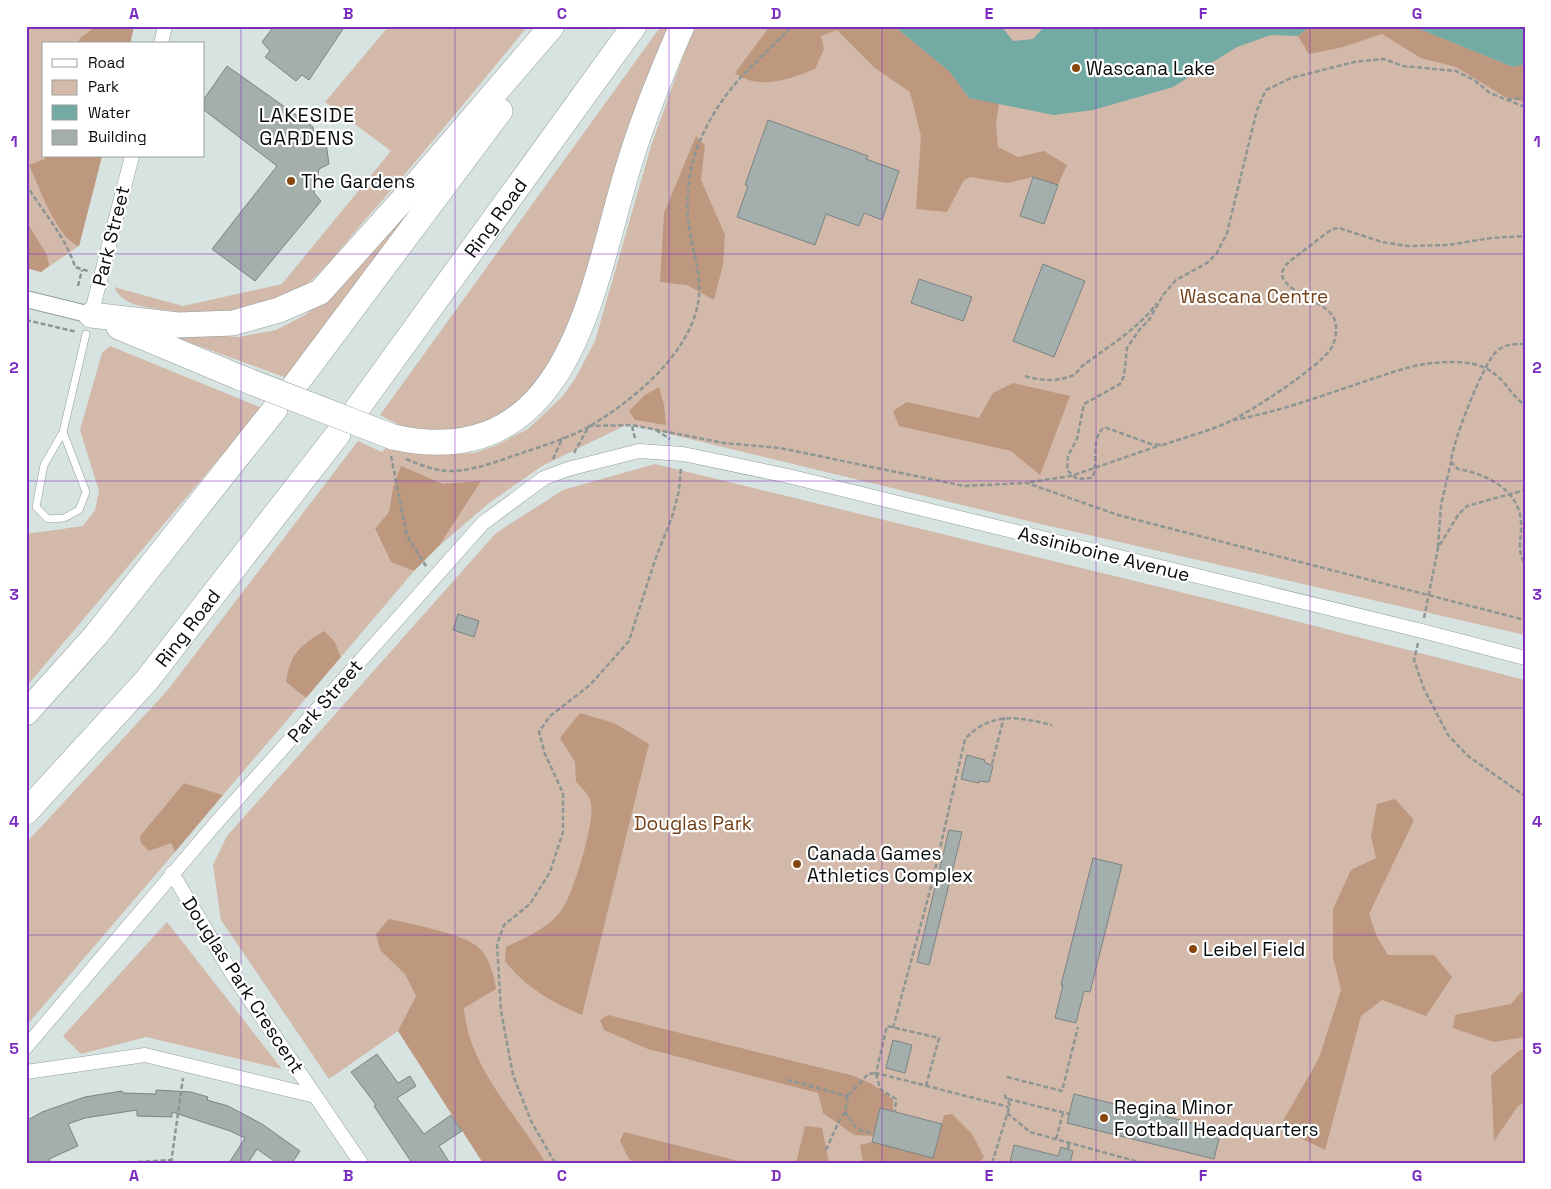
<svg xmlns="http://www.w3.org/2000/svg" width="1551" height="1189" font-family="'Space Grotesk',sans-serif">
  <style>
    .green { fill: #d3b9a9 }
    .forest { fill: #bd977e }
    .water { fill: #73aaa4 }
    .building { fill: #a3aead; stroke: #798483 }
    .lines { fill: none; stroke-linecap: round; stroke-linejoin: round }
    .service-casing { stroke: #939e9d; stroke-width: 8 }
    .minor-casing { stroke: #939e9d; stroke-width: 15 }
    .tertiary-casing { stroke: #939e9d; stroke-width: 18 }
    .motorway-casing { stroke: #939e9d; stroke-width: 26 }
    .path { stroke: #8d9694; stroke-width: 2.5; stroke-dasharray: 5 2.5; stroke-linecap: butt }
    .service { stroke: #fff; stroke-width: 7 }
    .minor { stroke: #fff; stroke-width: 14 }
    .tertiary { stroke: #fff; stroke-width: 16 }
    .motorway { stroke: #fff; stroke-width: 25 }
    .motorway-bridge-casing { stroke: #939e9d; stroke-width: 26; stroke-linecap: butt }
    .motorway-bridge { stroke: #fff; stroke-width: 25 }
    .grid { fill: none; stroke: #7b2cbf; stroke-width: 1; stroke-opacity: 0.55 }
    .poi-dot { fill: #86460e; stroke: #fff; stroke-width: 2 }
    .labels { text-anchor: middle; dominant-baseline: central; stroke-width: 4.5; stroke-linejoin: round; paint-order: stroke }
    .poi-label { font-size: 19px; fill: #080c0c; stroke: #fff; text-anchor: start }
    .street-label { font-size: 19px; fill: #080c0c; stroke: #fff }
    .park-label { font-size: 19px; fill: #734018; stroke: #fff }
    .neighbourhood-label { font-size: 20px; letter-spacing: 1px; fill: #080c0c; stroke: #fff }
    .neatline { fill: none; stroke: #7b2cbf; stroke-width: 2 }
    .grid-label { font-size: 16px; text-anchor: middle; font-weight: bold; fill: #7b2cbf }
  </style>
  <rect width="100%" height="100%" fill="#d7e3e1"/>
  <path class="green" d="M26,26H134L130,44H44V156H102L79,246L41,272L26,268Z
    M389,26H528C474,91 421,157 365,220C340,248 316,285 281,301C246,317 207,318 170,311C149,307 124,308 114,287L183,306L282,284L391,151L325,102Z
    M661,26H678L562,355L511,414L451,433L405,428L380,415Z
    M694,26H1525V635L1032,522L628,424L542,466L489,503L439,546L375,530L391,562L414,571L341,657L335,642L286,682L306,698L223,795L184,783L140,836L171,843L175,852L26,1026V843L167,691L358,441L382,452L387,446L430,455L474,453L495,446L528,429L563,396L575,379L595,341L651,146Z
    M460,144L287,378L166,334L168,331L239,337L276,330L305,315L337,287Z
    M110,346L262,408L26,687V534L83,526L95,510L99,491L80,430L102,353Z
    M655,464L1221,602L1525,680V1163H483L398,1031L329,1079L221,920L213,865L227,836L496,533L563,490Z
    M167,922L282,1069L146,1037L81,1054L63,1036Z"/>
  <path class="forest" d="M97,26H134L130,44H78L80,38Z
    M770,26H894L950,72L969,98L999,103L996,124L998,147L1018,157L1044,151L1067,165L1058,185L1033,177L1008,183L970,177L964,180L947,212L916,209L921,136L910,92L875,68L837,30L821,36L824,49L815,69C790,79 759,91 735,73Z
    M1310,26H1412L1513,67L1525,64V102L1505,97L1456,67L1421,58L1382,34L1343,47L1309,54L1298,36Z
    M696,136L705,145L701,180L725,235L723,265L714,300L687,285L660,282L664,213Z
    M45,156H102L79,246C57,239 39,186 29,165L45,159Z
    M26,221L47,255L49,266L41,272L26,268Z
    M1013,383L1070,396L1040,475L1011,451L899,426L893,411L907,402L979,418L993,393Z
    M659,387L664,405L666,425L635,420L629,411L645,395Z
    M401,466L443,484L481,481L439,546L414,571L391,562L375,529L389,512L393,488Z
    M324,631L335,642L341,657L306,698L286,682C291,652 299,647 324,631Z
    M580,713L614,723L649,744L582,1015C551,1002 525,987 505,961L506,947C525,938 548,928 561,911C573,896 595,822 591,804C589,794 583,789 576,782L575,762L560,738Z
    M184,783L223,795L175,852L171,843L149,851L141,843L140,836Z
    M1395,799L1414,820L1369,914L1377,937L1388,955H1434L1452,977L1426,1016L1382,1000L1361,1016L1325,1150L1282,1129L1283,1121L1319,1058L1341,990L1333,957V909L1351,870L1376,858L1371,836L1377,804Z
    M389,919C410,924 462,933 478,947C489,956 494,975 496,989L464,1008C468,1066 517,1115 546,1163H483L398,1031L416,996L405,974L380,950L376,934Z
    M1525,988V1037L1494,1042L1453,1028L1455,1015L1511,1004Z
    M608,1015L854,1076L872,1084L893,1099V1111L880,1108L873,1136L854,1135L823,1113L818,1093L648,1049L604,1030L600,1020Z
    M1520,1050H1525V1102L1518,1106L1494,1141L1491,1075Z
    M952,1114L972,1134L984,1157L979,1163L863,1162L860,1145L872,1142L933,1158L944,1115Z
    M805,1126L822,1128L829,1163H796Z
    M624,1132L746,1163H635L629,1159L620,1141Z"/>
  <path class="water" d="M894,26H1001L1013,41L1033,39L1045,26H1310L1298,36L1271,35L1237,47L1173,87L1093,110L1054,115L969,98L950,72Z
    M1412,26H1525V64L1513,67Z"/>
  <path class="building" d="M274,26H345L309,80L302,75L296,81L265,57L270,51L262,42Z
    M227,66L313,127L314,137L325,136L329,164L319,169L314,193L321,201L255,281L212,249L277,166L204,110V99Z
    M768,120L868,156L866,159L899,171L882,220L864,213L859,226L826,214L815,245L737,217L748,186L745,185Z
    M1033,177L1058,185L1044,224L1020,216Z
    M1043,264L1085,281L1054,357L1013,341Z
    M919,279L972,297L963,321L911,303Z
    M458,614L479,621L474,637L453,630Z
    M967,755L985,760L984,762L993,766L989,782L979,781V783L961,779Z
    M949,830L962,832L929,965L917,962Z
    M1093,858L1122,865L1090,992L1084,991L1076,1023L1055,1018L1063,985H1061Z
    M893,1040L912,1045L905,1073L886,1068Z
    M377,1054L398,1083L410,1076L416,1086L397,1098L424,1134L451,1115L462,1131L439,1146L450,1163H412L374,1106L376,1105L351,1072Z
    M156,1090L191,1092L208,1097L207,1100L228,1106L262,1124L300,1151L292,1163H277L257,1149L248,1163H229L245,1138L230,1131L172,1112V1117L137,1116V1110L85,1118L68,1124L78,1146L49,1159L52,1163H26V1121L42,1112L85,1097L122,1091L123,1093L156,1094Z
    M1074,1094L1221,1130L1214,1159L1067,1123Z
    M880,1108L942,1124L933,1158L872,1142Z
    M1014,1145L1058,1156L1061,1147L1073,1151L1070,1163H1010Z"/>
  <g class="lines">
    <defs>
      <path id="service" d="M63,432L86,492L79,510L64,518L48,519L36,507L44,465L63,432L86,334"/>
      <path id="minor" d="M161,44L165,26
        M91,315L132,156
        M172,873L231,972L361,1163
        M26,1047L216,823L483,523L544,478L568,469L639,451L683,454L788,476L1422,631L1525,658
        M26,1072L145,1055L315,1096"/>
      <path id="tertiary" d="M26,299L91,315"/>
      <g id="motorway">
        <path d="M91,315L178,325L233,323L279,310L320,292L407,195L552,26"/>
        <path d="M119,327L241,378"/>
        <path d="M295,385L500,111"/>
        <path id="s1" d="M357,409L634,26"/>
        <path d="M393,437C565,475 590,299 625,178C640,126 660,76 682,26"/>
        <path d="M26,713L96,635L275,409"/>
        <path id="s2" d="M26,812L147,680L338,434"/>
      </g>
    </defs>
    <use href="#service" class="service-casing"/>
    <use href="#minor" class="minor-casing"/>
    <use href="#tertiary" class="tertiary-casing"/>
    <use href="#motorway" class="motorway-casing"/>
    <path class="path" d="M1507,99H1525
      M1525,107L1490,93L1474,80L1456,71L1403,66L1384,59L1354,62L1291,78L1266,90L1257,110L1227,233L1217,253L1207,263L1176,280L1163,295L1149,320L1140,329L1127,348L1124,376L1120,384L1084,404L1077,439L1068,456L1067,470L1077,479L1092,478C1100,461 1089,442 1104,427L1151,444L1163,445C1185,437 1210,431 1231,421C1254,409 1315,370 1330,350C1336,342 1338,327 1334,318C1325,298 1260,287 1290,261L1332,229L1339,228L1382,242L1408,246L1448,245L1491,238L1525,236
      M26,184C42,211 66,237 75,267L88,271
      M78,286L82,270
      M26,320L77,332
      M1525,344C1514,344 1504,344 1496,352C1483,364 1452,443 1451,462L1458,469C1486,474 1519,489 1521,522C1522,536 1516,551 1525,564
      M1025,376C1041,381 1057,382 1074,375C1078,372 1080,367 1085,364C1110,345 1138,329 1157,303
      M1233,420C1280,412 1326,394 1372,379C1391,373 1414,364 1434,363C1450,361 1472,361 1487,369C1505,378 1510,395 1525,405
      M632,426L635,438
      M656,430L670,439
      M574,453L589,426L632,425L724,443L780,448L964,486L1027,483L1118,515L1525,620
      M391,456L407,536L426,566
      M406,459C421,465 437,472 453,471C476,470 498,461 519,454C542,446 569,438 590,426C632,401 685,358 697,308C704,280 693,254 689,226C685,201 689,171 697,148C710,114 731,85 757,61C768,49 781,39 792,26
      M553,459L563,437
      M1030,482L1071,476L1161,445
      M1438,547L1441,505L1451,462
      M1424,618L1438,548L1458,515L1467,506L1525,490
      M1418,643L1414,660L1424,689L1448,735L1468,756L1525,796
      M992,764L1004,717
      M893,1028L932,883L965,739C991,711 1019,717 1052,725
      M1007,1077L1062,1091L1078,1027
      M787,1080L848,1096
      M926,1086L939,1038L887,1026L876,1073L1009,1107
      M1008,1099L1069,1114
      M845,1112L857,1129L871,1133
      M1007,1113L1030,1132L1142,1163
      M1056,1139L1063,1113
      M1068,1149L1069,1143
      M826,1150L839,1121L845,1112L848,1096L868,1074L876,1073L880,1089L896,1099L895,1112
      M123,1163L171,1160L178,1163
      M171,1163L183,1078
      M555,1163L531,1121L513,1075L501,1011L497,944L504,925L530,904L550,872L563,832V793L545,754L539,732L550,716L590,685L629,641L655,560L672,517L679,491L681,467
      M992,1163L1010,1105L1003,1092"/>
    <use href="#service" class="service"/>
    <use href="#minor" class="minor"/>
    <use href="#tertiary" class="tertiary"/>
    <use href="#motorway" class="motorway"/>
    <defs>
      <path id="motorway-bridge" d="M241,378L393,437"/>
    </defs>
    <use href="#motorway-bridge" class="motorway-bridge-casing"/>
    <use href="#motorway-bridge" class="motorway-bridge"/>
  </g>
  <path class="grid" d="M241,26V1163M455,26V1163M669,26V1163M882,26V1163M1096,26V1163M1310,26V1163M26,254H1525M26,481H1525M26,708H1525M26,935H1525"/>
  <g class="poi-dot">
    <circle cx="1076" cy="68" r="5"/>
    <circle cx="291" cy="181" r="5"/>
    <circle cx="797" cy="864" r="5"/>
    <circle cx="1193" cy="949" r="5"/>
    <circle cx="1104" cy="1118" r="5"/>
  </g>
  <g class="labels">
    <g class="poi-label">
      <text x="1086" y="68">Wascana Lake</text>
      <text x="301" y="181">The Gardens</text>
      <text x="807" y="853">Canada Games<tspan x="807" dy="22">Athletics Complex</tspan></text>
      <text x="1203" y="949">Leibel Field</text>
      <text x="1114" y="1107">Regina Minor<tspan x="1114" dy="22">Football Headquarters</tspan></text>
    </g>
    <g class="street-label">
      <text stroke="none"><textPath href="#s1" startOffset="236">Ring Road</textPath></text>
      <text transform="translate(111 236) rotate(-76)">Park Street</text>
      <text transform="translate(1104 554) rotate(14)">Assiniboine Avenue</text>
      <text stroke="none"><textPath href="#s2" startOffset="245">Ring Road</textPath></text>
      <text transform="translate(325 701) rotate(-49)">Park Street</text>
      <text transform="translate(243 985) rotate(57)">Douglas Park Crescent</text>
    </g>
    <g class="park-label">
      <text x="1254" y="296">Wascana Centre</text>
      <text x="693" y="823">Douglas Park</text>
    </g>
    <g class="neighbourhood-label">
      <text x="307" y="115">LAKESIDE<tspan x="307" dy="23">GARDENS</tspan></text>
    </g>
  </g>
  <rect width="1551" height="1189" fill="none" stroke="#ffffff" stroke-width="55"/>
  <rect x="42" y="42" width="162" height="115" fill="#ffffff" stroke="#9c9e9e"/>
  <rect x="52" y="59" width="25" height="8" fill="#ffffff" stroke="#9c9e9e"/>
  <text x="88" y="68" font-size="15" fill="#080c0c">Road</text>
  <rect x="52" y="80" width="25" height="15" fill="#d3b9a9" stroke="#9c9e9e"/>
  <text x="88" y="92" font-size="15" fill="#080c0c">Park</text>
  <rect x="52" y="105" width="25" height="15" fill="#73aaa4" stroke="#9c9e9e"/>
  <text x="88" y="118" font-size="15" fill="#080c0c">Water</text>
  <rect x="52" y="130" width="25" height="15" fill="#a3aead" stroke="#9c9e9e"/>
  <text x="88" y="142" font-size="15" fill="#080c0c">Building</text>
  <rect x="28" y="28" width="1496" height="1134" class="neatline"/>
  <g class="grid-label">
    <text x="134" y="19">A</text>
    <text x="348" y="19">B</text>
    <text x="562" y="19">C</text>
    <text x="776" y="19">D</text>
    <text x="989" y="19">E</text>
    <text x="1203" y="19">F</text>
    <text x="1417" y="19">G</text>
    <text x="14" y="147">1</text>
    <text x="1537" y="147">1</text>
    <text x="14" y="373">2</text>
    <text x="1537" y="373">2</text>
    <text x="14" y="600">3</text>
    <text x="1537" y="600">3</text>
    <text x="14" y="827">4</text>
    <text x="1537" y="827">4</text>
    <text x="14" y="1054">5</text>
    <text x="1537" y="1054">5</text>
    <text x="134" y="1181">A</text>
    <text x="348" y="1181">B</text>
    <text x="562" y="1181">C</text>
    <text x="776" y="1181">D</text>
    <text x="989" y="1181">E</text>
    <text x="1203" y="1181">F</text>
    <text x="1417" y="1181">G</text>
  </g>
</svg>
